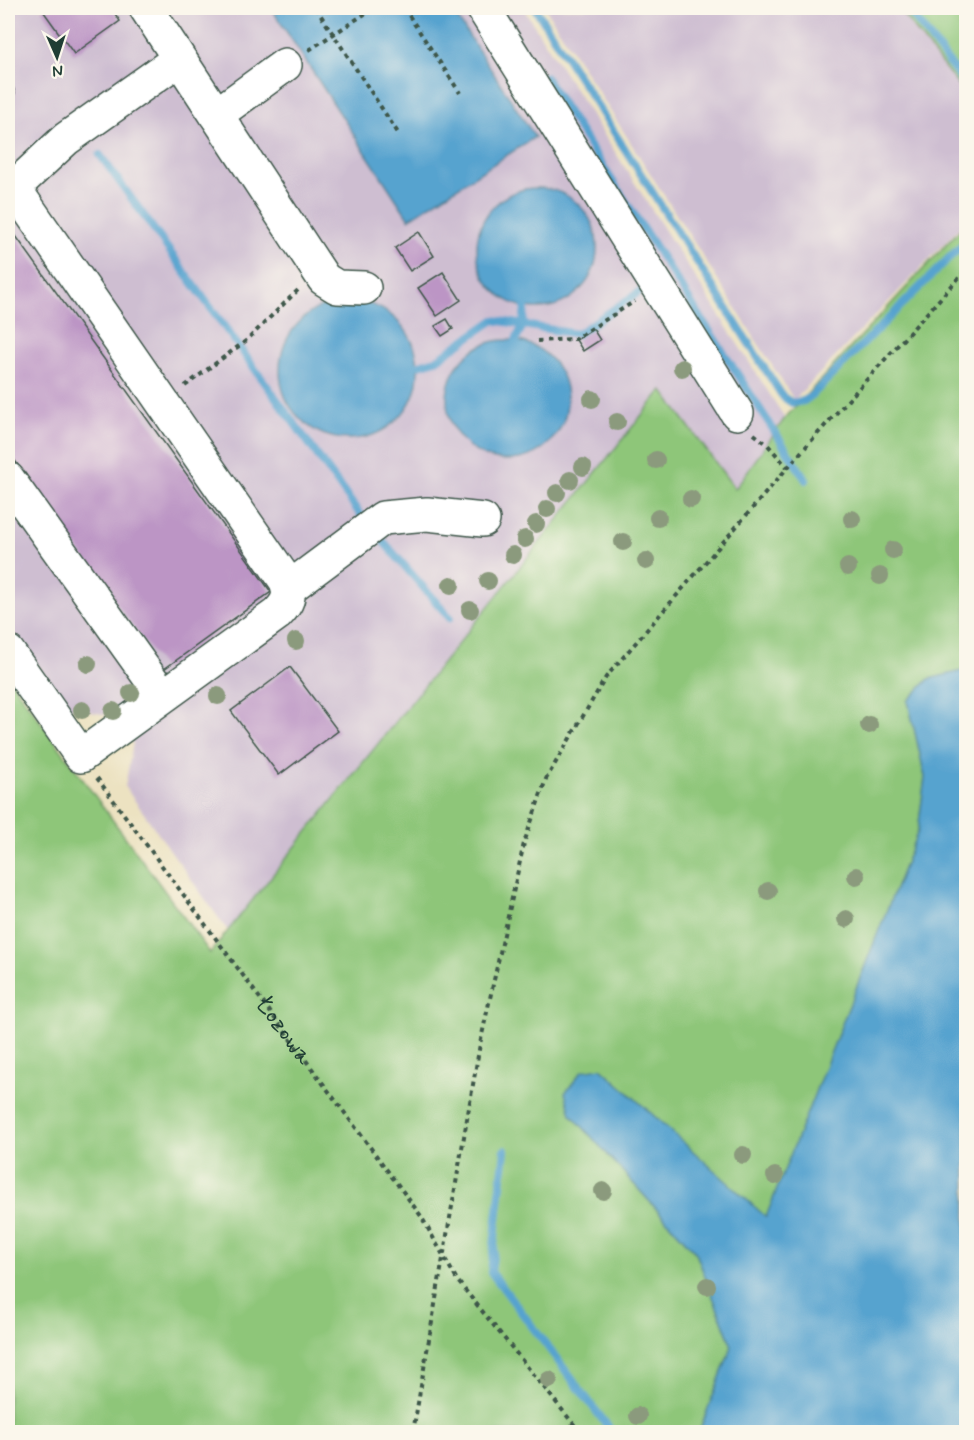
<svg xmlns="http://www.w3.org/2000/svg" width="974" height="1440" font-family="Mynerve,sans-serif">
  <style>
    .industrial { fill: #cebed1 }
    .green { fill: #8ec679; stroke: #568256; stroke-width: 1.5 }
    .water { fill: #56a3cf; stroke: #3a7082; stroke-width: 1.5 }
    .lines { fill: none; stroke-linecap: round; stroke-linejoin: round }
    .stream { stroke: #56a3cf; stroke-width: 8 }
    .building { fill: #bc95c5 }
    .minor-casing { stroke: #3e5649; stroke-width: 36 }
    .path { stroke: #3e5649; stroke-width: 4; stroke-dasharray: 4.5 4.5; stroke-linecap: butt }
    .minor { stroke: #fff; stroke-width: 33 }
    .tree { fill: #8b9a7d }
    .labels { text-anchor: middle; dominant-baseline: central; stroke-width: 5; stroke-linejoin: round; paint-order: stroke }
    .street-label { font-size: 24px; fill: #1f3d34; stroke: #fbf7ec }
  </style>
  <rect width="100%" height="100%" fill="#fbf7ec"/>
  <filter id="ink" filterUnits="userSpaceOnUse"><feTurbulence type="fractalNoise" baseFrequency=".0167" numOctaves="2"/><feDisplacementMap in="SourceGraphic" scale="12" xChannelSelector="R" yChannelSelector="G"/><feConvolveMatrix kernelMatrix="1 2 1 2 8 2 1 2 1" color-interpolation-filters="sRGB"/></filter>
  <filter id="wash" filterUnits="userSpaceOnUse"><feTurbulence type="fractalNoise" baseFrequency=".008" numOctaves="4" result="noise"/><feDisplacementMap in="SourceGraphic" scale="24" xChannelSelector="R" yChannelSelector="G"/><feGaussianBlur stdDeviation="1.35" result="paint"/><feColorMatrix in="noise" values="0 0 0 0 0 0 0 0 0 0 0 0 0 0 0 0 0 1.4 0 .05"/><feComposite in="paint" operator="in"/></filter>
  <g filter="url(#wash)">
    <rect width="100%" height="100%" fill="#ece2c1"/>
    <path class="industrial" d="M8,8H523L785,418L735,490L662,391L228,931L125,787L133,743L113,716L68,708L9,627L14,624L8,615Z
      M545,8H898L966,95V221L794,400Z"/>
    <path class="green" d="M898,8H966V95Z
      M966,223V670L929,679L908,701L925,777L918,831L766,1218L601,1068L571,1114L696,1253L732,1346L699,1432H8V677L210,953L662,390L735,489L785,418Z"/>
    <path class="water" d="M271,8H451L535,137L409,219Z
      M477 248a60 60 0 1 1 120 0a60 60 0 1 1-120 0Z
      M280 370a69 69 0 1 1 138 0a69 69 0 1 1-138 0Z
      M447 400a60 60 0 1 1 120 0a60 60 0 1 1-120 0Z
      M966,670V1432H699L732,1346L696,1253L571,1114L565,1093L582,1071L601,1068L766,1217L918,831L925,777L908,701L929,679Z"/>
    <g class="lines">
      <path class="stream" d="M535,8L783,397L792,403L804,401L811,396L966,241
        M907,8L966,85
        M545,77L806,480
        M100,155L365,521
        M516,340L523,325L525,307
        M419,365L436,360L494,320L577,334L648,286
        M375,532L450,618
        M505,1150L491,1272L612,1432"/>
    </g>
    <g id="blocks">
      <path class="building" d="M41,8H111L120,21L74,54Z
        M8,70L15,93L8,113Z
        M8,225L271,592L164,669L8,451Z
        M419,232L434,256L410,271L395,248Z
        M443,272L461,300L437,316L418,288Z
        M447,319L453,329L442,336L435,326Z
        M593,329L600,340L583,351L576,340Z
        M290,667L338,731L279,775L231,711Z"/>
    </g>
  </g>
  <g filter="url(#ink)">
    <use href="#blocks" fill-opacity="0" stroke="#3e5649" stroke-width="1.5"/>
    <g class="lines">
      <defs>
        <path id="minor" d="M146,8L324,279L337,287L364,288
          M483,8L737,413
          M216,115L285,65
          M8,193L66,139L179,59
          M8,479L163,696
          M289,588L383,518L427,514L483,520
          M8,652L81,756L277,614C288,603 291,596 286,581L14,188"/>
      </defs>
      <use href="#minor" class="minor-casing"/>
      <g class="path">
        <path d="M316,8L398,133"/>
        <path d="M404,8L460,93"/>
        <path d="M309,50L374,8"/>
        <path d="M537,341L575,339L635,301"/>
        <path d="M185,386L247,340L298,290"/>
        <path d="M754,434L767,444L787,467"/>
        <path id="s1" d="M97,778L421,1216L457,1280L580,1432"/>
        <path d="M413,1432L480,1044L524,843L546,779L606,677L802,451L966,270"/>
      </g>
      <use href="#minor" class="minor"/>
    </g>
    <g class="tree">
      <circle cx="682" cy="368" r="9"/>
      <circle cx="592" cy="399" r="9"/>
      <circle cx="617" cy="422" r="9"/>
      <circle cx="656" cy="460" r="9"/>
      <circle cx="583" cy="467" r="9"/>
      <circle cx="570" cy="480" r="9"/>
      <circle cx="557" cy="493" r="9"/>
      <circle cx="691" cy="499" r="9"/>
      <circle cx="547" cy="509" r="9"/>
      <circle cx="658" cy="518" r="9"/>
      <circle cx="852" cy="519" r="9"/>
      <circle cx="536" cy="524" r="9"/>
      <circle cx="525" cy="539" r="9"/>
      <circle cx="623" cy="542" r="9"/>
      <circle cx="893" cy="550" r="9"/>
      <circle cx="513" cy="555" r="9"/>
      <circle cx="646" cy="561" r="9"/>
      <circle cx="848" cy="567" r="9"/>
      <circle cx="880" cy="576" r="9"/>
      <circle cx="488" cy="581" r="9"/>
      <circle cx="451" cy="585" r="9"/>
      <circle cx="470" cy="610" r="9"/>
      <circle cx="296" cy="641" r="9"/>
      <circle cx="88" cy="664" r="9"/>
      <circle cx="131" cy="693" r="9"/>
      <circle cx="218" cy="696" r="9"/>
      <circle cx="82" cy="710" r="9"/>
      <circle cx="113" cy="711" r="9"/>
      <circle cx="869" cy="725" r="9"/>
      <circle cx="856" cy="876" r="9"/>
      <circle cx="768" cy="891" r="9"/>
      <circle cx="846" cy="919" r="9"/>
      <circle cx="743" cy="1155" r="9"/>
      <circle cx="775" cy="1176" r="9"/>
      <circle cx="603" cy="1191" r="9"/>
      <circle cx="707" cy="1286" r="9"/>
      <circle cx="549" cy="1380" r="9"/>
      <circle cx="638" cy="1416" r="9"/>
    </g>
  </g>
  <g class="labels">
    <g class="street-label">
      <text stroke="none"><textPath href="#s1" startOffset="314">Łozowa</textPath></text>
    </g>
  </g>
  <rect width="974" height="1440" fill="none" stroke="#fbf7ec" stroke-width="30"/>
  <g transform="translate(57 57) rotate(177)" stroke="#fbf7ec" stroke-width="4.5" paint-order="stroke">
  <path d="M0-4.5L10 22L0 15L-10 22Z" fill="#1f3d34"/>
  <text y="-9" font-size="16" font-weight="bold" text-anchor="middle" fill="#1f3d34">N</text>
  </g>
</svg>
